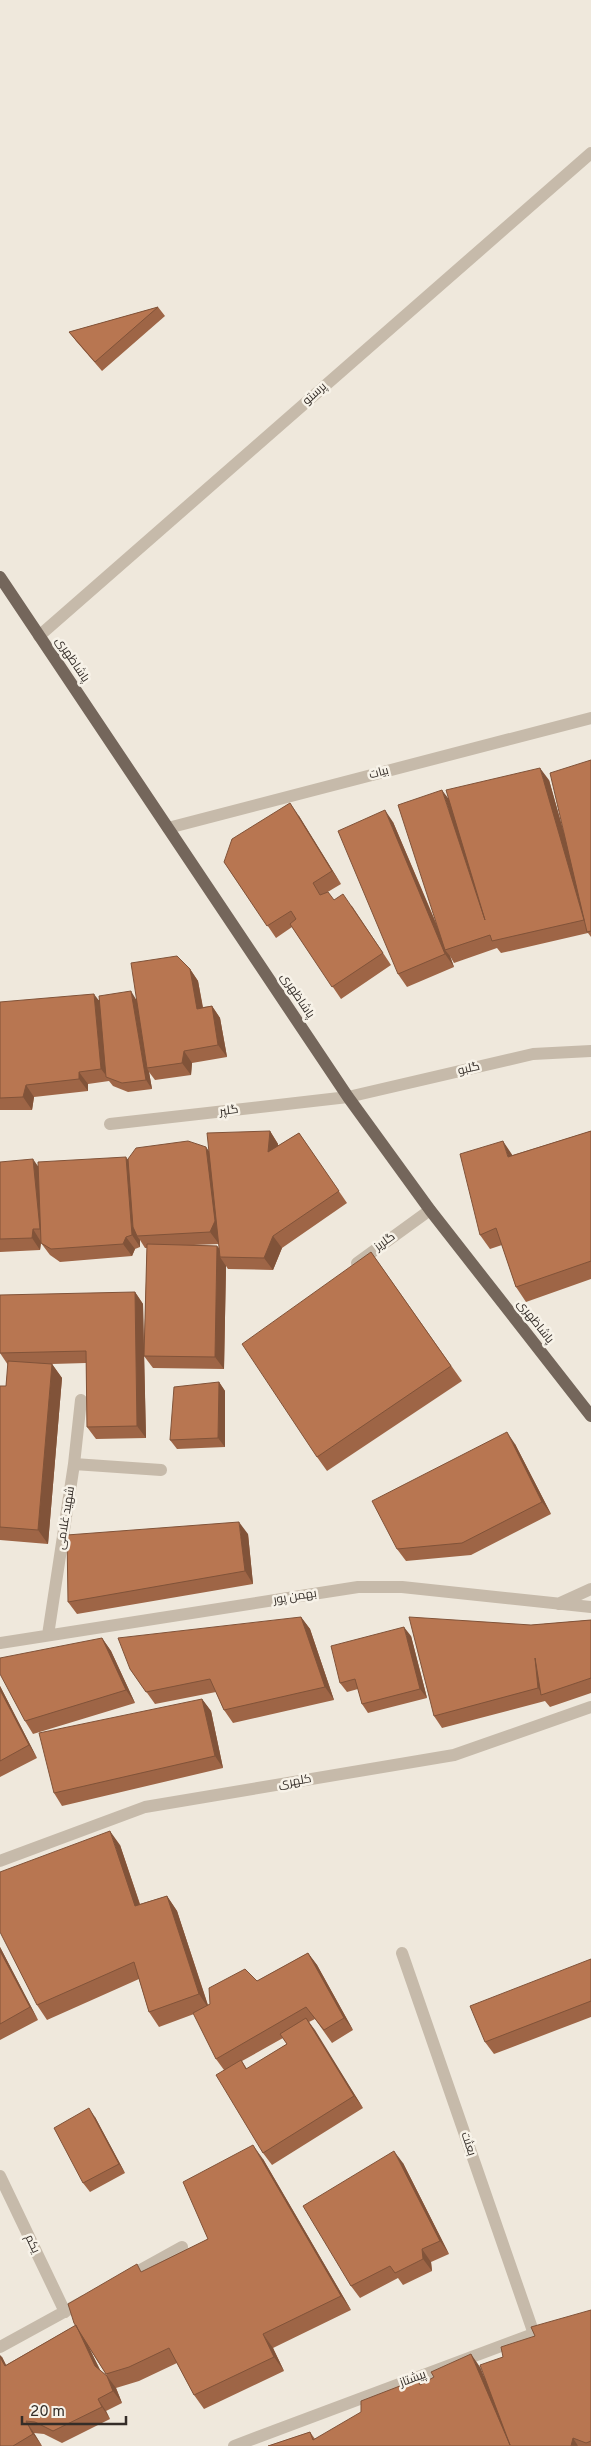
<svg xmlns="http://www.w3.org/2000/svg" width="591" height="2446" font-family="Overpass,Cairo,sans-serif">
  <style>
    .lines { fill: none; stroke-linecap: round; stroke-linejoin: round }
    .minor { stroke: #c6baaa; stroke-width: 12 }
    .major { stroke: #74665b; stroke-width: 12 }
    .wall { fill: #9e6546; fill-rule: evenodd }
    .shaded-wall { fill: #815339 }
    .building { fill: #b87651; stroke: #815339 }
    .labels { text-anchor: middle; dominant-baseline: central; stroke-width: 5; stroke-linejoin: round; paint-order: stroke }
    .street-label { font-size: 12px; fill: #342d28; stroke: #f7f2e8 }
  </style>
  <rect width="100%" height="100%" fill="#efe8dc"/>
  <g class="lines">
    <path class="minor" d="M39,636L591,153
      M168,828L591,718
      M110,1124L348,1097L533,1054L591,1051
      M357,1263L430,1210
      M74,1464L161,1470
      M558,1604L591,1589
      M48,1635L74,1464L81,1400
      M0,1643L358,1587H402L591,1607
      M0,1861L145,1807L454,1755L591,1707
      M402,1953L534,2334
      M0,2176L65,2312
      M126,2278L182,2247
      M0,2347L84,2301
      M234,2446L541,2331"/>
    <path class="major" d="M0,577L348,1097L430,1210L591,1416"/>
  </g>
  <path class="wall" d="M158,307L165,316L102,371L76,341L69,332Z
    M591,760V937L588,933L501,953L497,948L454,963L450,956L454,967L407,987L398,974L393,822L440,932L450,801L549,780L564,833Z
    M299,816L341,884L326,893L334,900L352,906L391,965L341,999L292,927L276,938L224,862Z
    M190,969L198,981L203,1007L212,1006L220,1018L227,1057L192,1063L191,1075L155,1080L149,1072L152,1089L128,1092L113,1086L109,1081L88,1084V1091L34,1097L32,1110H0V1002L99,1000L136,999Z
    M270,1131L278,1144V1146L299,1133L347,1203L282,1248L273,1270L228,1269L226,1266L224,1369L153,1368L144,1356L146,1438L96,1439L87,1427L86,1363L52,1364L62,1378L48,1544L0,1540V1386H6L8,1365L0,1353L135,1292L143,1304L144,1353L147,1248H145L140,1240V1247L135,1249L132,1256L60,1262L50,1255L41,1243L40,1250L0,1252V1162L38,1166L128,1159L209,1151ZM219,1244V1248L217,1246L194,1245Z
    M591,1131V1279L526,1302L516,1287L502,1245L490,1249L480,1235L513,1155Z
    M371,1252L462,1381L327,1471L317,1457Z
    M219,1382L225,1391V1447L177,1449L170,1440Z
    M515,1444L551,1514L471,1555L406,1561L397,1549Z
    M248,1534L253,1584L77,1614L68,1602Z
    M301,1617L310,1629L334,1700L233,1723L224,1710L216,1692L155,1704L130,1669Z
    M591,1620V1693L550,1707L545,1701L442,1728L434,1716L531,1625Z
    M411,1636L427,1698L368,1713L362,1704L358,1689L347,1692L340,1683Z
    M102,1638L111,1651L135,1703L33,1734L25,1721Z
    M0,1686L37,1758L0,1777Z
    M202,1699L211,1711L223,1768L62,1806L54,1793Z
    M120,1845L140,1904L167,1896L177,1911L208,2005L257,1981L308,1953L317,1965L353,2030L332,2043L315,2019L309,2022L363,2108L272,2165L263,2153L224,2070L216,2059L194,2014L159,2027L149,2012L139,1979L47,2020L37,2005ZM283,2038L287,2044L247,2069L242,2061Z
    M0,1947L38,2020L0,2040Z
    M591,1959V2017L494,2054L485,2042Z
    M95,2117L125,2173L90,2192L83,2183Z
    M263,2159L351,2310L273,2348L284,2371L204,2409L194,2395L177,2363L139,2381L116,2388L122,2403L106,2411L110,2419L62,2443L44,2434L34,2433L42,2446H0L2,2357L6,2365L76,2325L142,2272L208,2239ZM88,2346L106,2374L107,2376L100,2370Z
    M403,2163L449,2254L431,2262L432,2271L403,2285L398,2278L360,2298L351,2286Z
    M591,2310V2446H268L310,2432L315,2439L422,2384L480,2367L484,2377L503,2357L535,2336Z"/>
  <path class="shaded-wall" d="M540,768L549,780L591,929V931L584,920Z
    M442,790L451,802L485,920Z
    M290,803L299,816L341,884L332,871Z
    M385,810L393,822L447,950H445L450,956L454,967L445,954Z
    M190,969L198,981L205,1021L197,1009Z
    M131,991L137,1001L147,1068L149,1072L152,1089L146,1080Z
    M94,994L103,1006L108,1078L101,1069Z
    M212,1006L220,1018L227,1057L218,1045Z
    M184,1051L192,1063L191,1075L182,1063Z
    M79,1072L88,1084V1091L79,1079Z
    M26,1085L34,1097L32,1110L23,1097Z
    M270,1131L278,1144L276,1164L268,1152Z
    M503,1141L513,1156L508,1157Z
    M206,1147L215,1159L219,1244L210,1232Z
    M126,1157L134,1169L137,1236L140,1240V1247L132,1235Z
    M33,1159L42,1172L48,1241L40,1229Z
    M33,1229L41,1242L40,1250L32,1238Z
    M273,1236L282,1248L273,1270L264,1258Z
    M126,1237L135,1249L132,1256L123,1244Z
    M217,1246L225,1257H220L226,1266L224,1369L215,1357Z
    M135,1292L143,1304L146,1438L137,1426Z
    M52,1364L62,1378L48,1544L38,1530Z
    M219,1382L225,1391V1447L218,1438Z
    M507,1432L515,1444L551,1514L542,1502Z
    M239,1522L248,1534L253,1584L245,1571Z
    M301,1617L310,1629L334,1700L325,1687Z
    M404,1627L411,1636L427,1698L420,1689Z
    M102,1638L111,1651L135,1703L126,1690Z
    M535,1658L543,1695L538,1688Z
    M0,1686L37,1758L29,1745L0,1690Z
    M202,1699L211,1711L223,1768L215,1756Z
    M110,1831L120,1845L145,1920L135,1906Z
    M167,1896L177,1911L209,2009L199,1994Z
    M0,1947L38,2020L30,2007L0,1951Z
    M308,1953L317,1965L353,2030L344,2018Z
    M306,2018L315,2030L363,2108L354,2096Z
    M89,2108L95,2117L125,2173L119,2164Z
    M253,2145L263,2159L351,2310L341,2296Z
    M394,2151L403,2163L449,2254L440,2241Z
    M422,2249L431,2262L432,2271L423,2259Z
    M76,2325L84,2337L104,2378L95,2366Z
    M263,2334L273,2348L284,2371L274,2357Z
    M471,2354L480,2367L513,2446H510Z
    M0,2355L2,2357L13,2379L5,2366L0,2357Z
    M107,2376L116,2388L122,2403L113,2391Z
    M98,2399L106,2411L110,2419L102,2407Z
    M26,2421L34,2433L42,2446L33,2434Z
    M573,2438L578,2446H571Z"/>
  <path class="building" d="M158,307L95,362L69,332Z
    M591,760V931L587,932L550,773Z
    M540,768L584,920L492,941L490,935L445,950L398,805L442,790L485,920L446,790Z
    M290,803L332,871L313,883L320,895L328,892L334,900L343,894L383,953L332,987L290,924L296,919L291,911L267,926L224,862L232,839Z
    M385,810L445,954L398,974L338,831Z
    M177,956L190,969L197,1009L212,1006L218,1045L184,1051L182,1063L147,1068L131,963Z
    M131,991L146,1080L122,1083L106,1077L99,996Z
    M94,994L101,1069L79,1072V1079L26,1085L23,1097L0,1098V1002Z
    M270,1131L268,1152L299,1133L339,1191L273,1236L264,1258L220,1257L207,1133Z
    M591,1131V1261L516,1287L496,1228L480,1235L460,1154L503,1141L508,1157Z
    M188,1141L206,1147L215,1221L210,1232L137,1236L133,1227L128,1159L136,1148Z
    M126,1157L132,1235L126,1237L123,1244L51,1249L41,1243L38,1162Z
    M33,1159L40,1229H33L32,1238L0,1239V1162Z
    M147,1244L217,1246L215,1357L144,1356Z
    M371,1252L451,1366L317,1457L242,1344Z
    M135,1292L137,1426L87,1427L86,1351L0,1353V1295Z
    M8,1361L52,1364L38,1530L0,1527V1386H6Z
    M219,1382L218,1438L170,1440L174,1387Z
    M507,1432L542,1502L462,1543L397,1549L372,1501Z
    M239,1522L245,1571L68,1602L67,1535Z
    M301,1617L325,1687L224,1710L210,1679L146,1692L130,1669L118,1638Z
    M409,1617L531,1625L591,1620V1678L541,1695L535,1658L538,1688L434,1716Z
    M404,1627L420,1689L362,1704L355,1679L340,1683L331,1646Z
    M102,1638L126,1690L25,1721L0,1674V1658Z
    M0,1690L29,1745L0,1761Z
    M202,1699L215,1756L54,1793L39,1733Z
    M110,1831L135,1906L167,1896L199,1994L149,2012L134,1962L37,2005L0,1932V1872Z
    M0,1951L30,2007L0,2024Z
    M308,1953L344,2018L324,2030L306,2007L216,2059L193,2013L210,2004L209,1988L245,1969L257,1981Z
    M591,1959V2001L485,2042L470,2006Z
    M306,2018L354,2096L263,2153L216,2075L241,2060L246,2069L287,2044L280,2034Z
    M89,2108L119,2164L83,2183L54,2128Z
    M253,2145L341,2296L263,2334L274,2357L194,2395L169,2348L129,2367L106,2374L74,2323L68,2304L137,2264L141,2272L208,2239L183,2182Z
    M394,2151L440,2241L422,2249L423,2259L395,2273L390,2266L351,2286L303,2206Z
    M591,2310V2441L586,2443L573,2438L571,2446H268L310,2432L313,2440L361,2412V2401L418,2379L420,2385L434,2377L431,2372L471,2354L510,2445L480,2365L503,2357L501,2347L535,2336L531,2327Z
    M76,2325L95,2366L107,2376L113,2391L98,2399L102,2407L53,2431L35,2422L26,2421L33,2434L13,2446H0V2357L5,2366Z"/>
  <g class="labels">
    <g class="street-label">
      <text transform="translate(315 394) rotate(-41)">پرستو</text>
      <text transform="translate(72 660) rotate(56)">پاشاظهری</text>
      <text transform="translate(379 773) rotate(-15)">بیات</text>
      <text transform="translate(297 996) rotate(56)">پاشاظهری</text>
      <text transform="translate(469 1069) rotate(-13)">گلبو</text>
      <text transform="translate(229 1111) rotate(-7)">گلپر</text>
      <text transform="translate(385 1242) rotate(-36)">گلریز</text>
      <text transform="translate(535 1322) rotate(52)">پاشاظهری</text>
      <text transform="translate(66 1518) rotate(-81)">شهید غلامی</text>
      <text transform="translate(295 1597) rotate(-9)">بهمن پور</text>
      <text transform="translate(295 1782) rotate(-10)">کلهری</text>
      <text transform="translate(468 2144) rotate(71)">بعثت</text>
      <text transform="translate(32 2244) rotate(65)">یکم</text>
      <text transform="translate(413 2379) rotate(-20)">پیشتاز</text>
    </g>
  </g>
  <path d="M22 2416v8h104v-8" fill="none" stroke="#342d28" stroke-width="2.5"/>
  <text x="30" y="2416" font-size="15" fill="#342d28" stroke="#f7f2e8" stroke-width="4" paint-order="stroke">20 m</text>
</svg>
